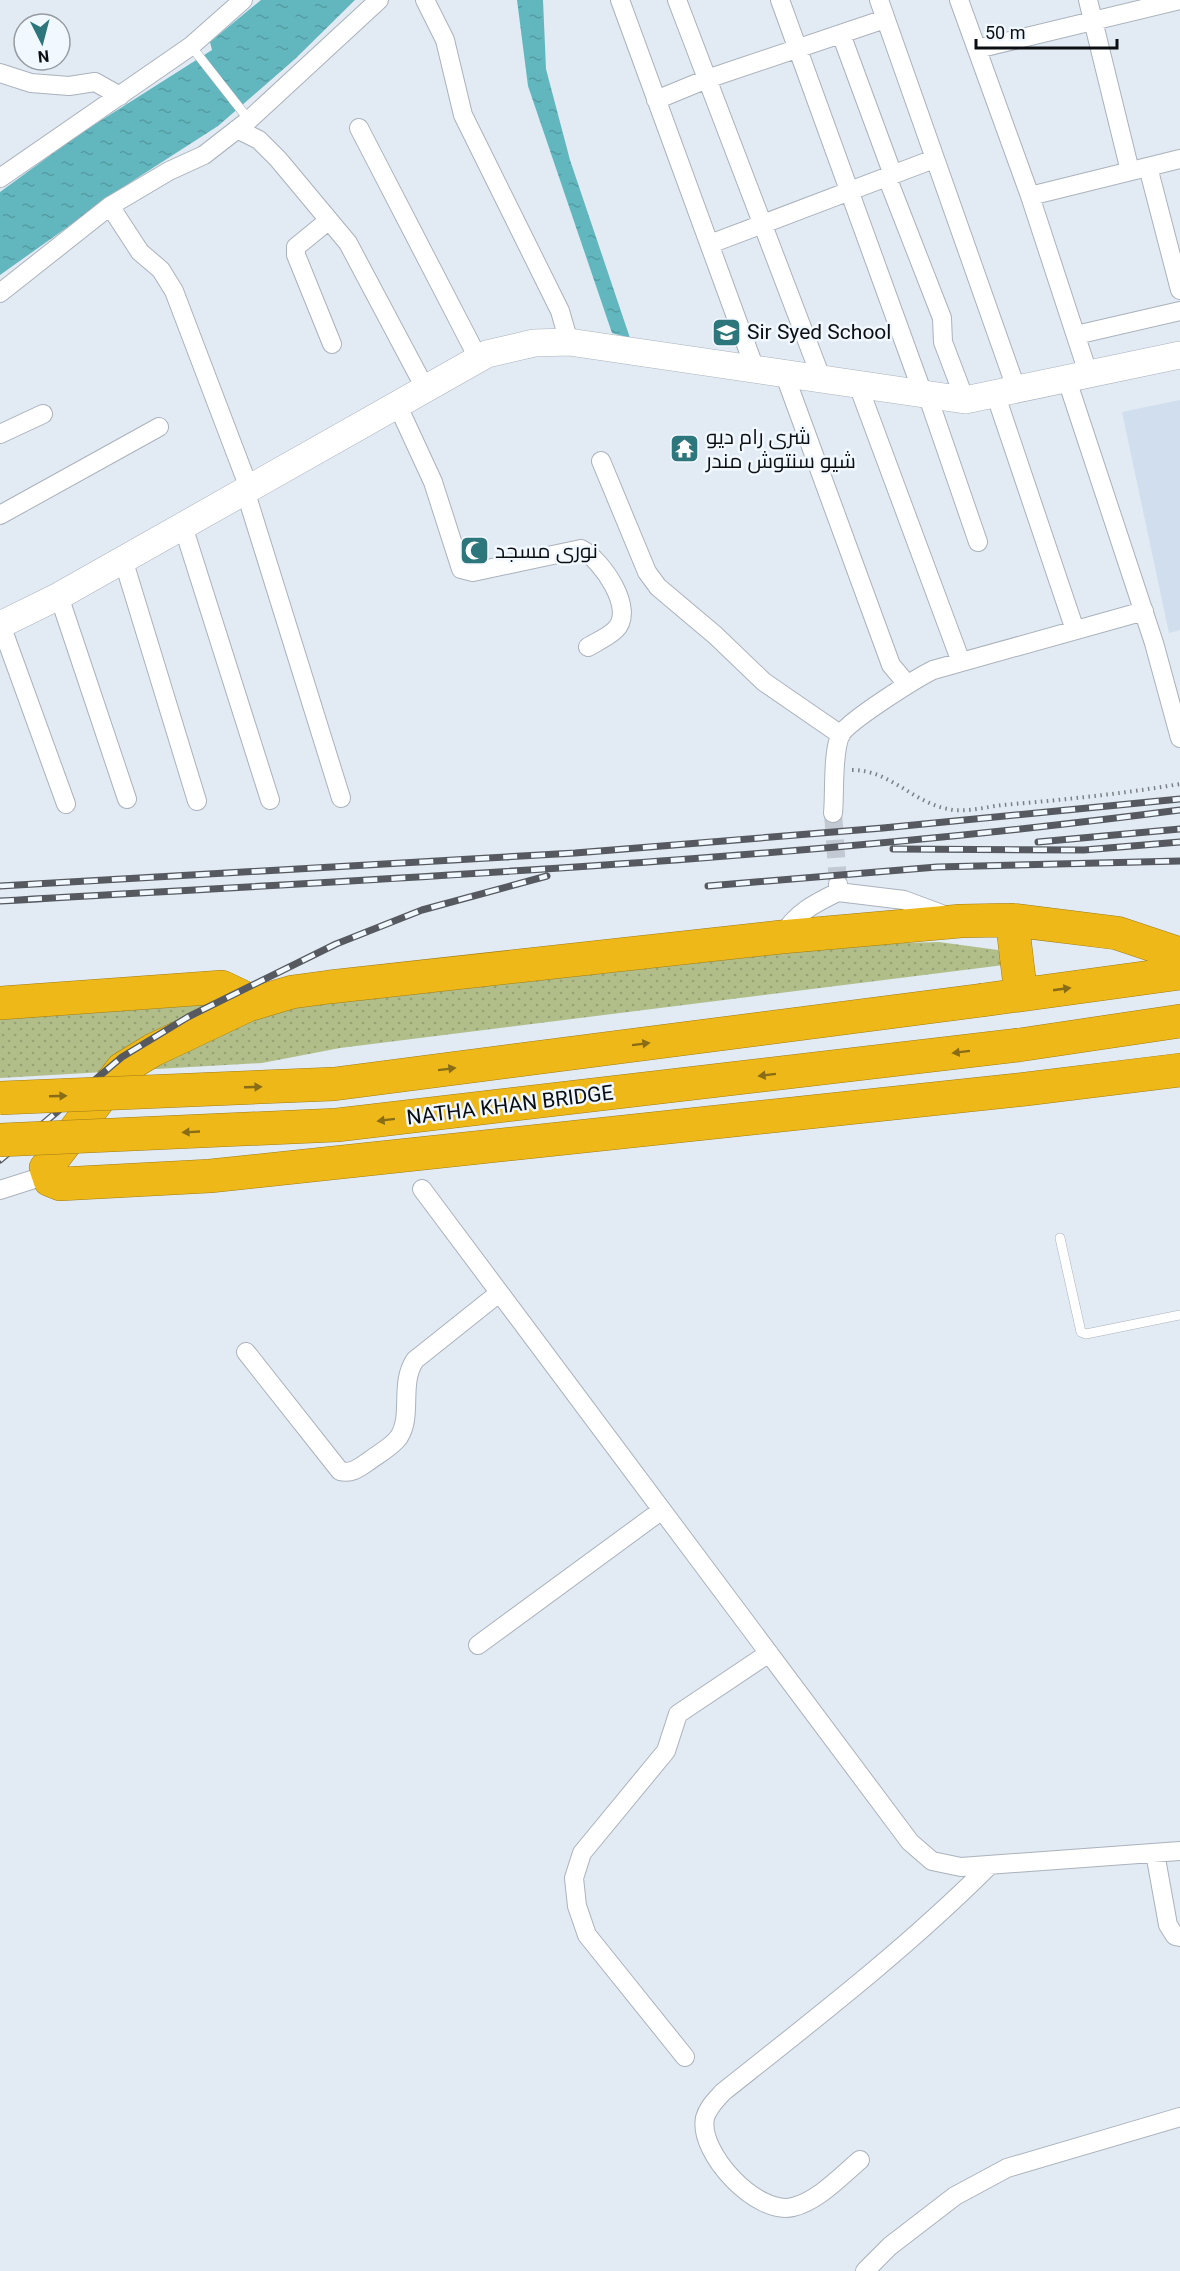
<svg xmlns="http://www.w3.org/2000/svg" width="1180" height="2271" font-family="Roboto,Cairo,sans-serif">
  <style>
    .built { fill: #d1deee }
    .grass { fill: url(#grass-dots) }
    .water { fill: url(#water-ripples) }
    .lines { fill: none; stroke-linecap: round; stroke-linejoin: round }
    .street-tunnel { stroke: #c2c9d2; stroke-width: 18; stroke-dasharray: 18 9; stroke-linecap: butt }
    .lane-casing { stroke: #aab2bb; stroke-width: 10 }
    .street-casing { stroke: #aab2bb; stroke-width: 20 }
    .secondary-casing { stroke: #aab2bb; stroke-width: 28 }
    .highway-casing { stroke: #9f7d17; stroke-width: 34 }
    .path { stroke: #7a8086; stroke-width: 4; stroke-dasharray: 1.5 4.5; stroke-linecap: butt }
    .lane { stroke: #fff; stroke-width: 9 }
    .street { stroke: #fff; stroke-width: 18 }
    .secondary { stroke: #fff; stroke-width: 27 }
    .highway { stroke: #eeb819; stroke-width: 33 }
    .rail-casing { stroke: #565a60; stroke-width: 7 }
    .rail { stroke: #f1f8ff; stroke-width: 4.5; stroke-dasharray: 14; stroke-linecap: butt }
    .highway-bridge-casing { stroke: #9f7d17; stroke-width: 34; stroke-linecap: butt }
    .highway-bridge { stroke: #eeb819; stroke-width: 33 }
    .oneway { fill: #886c16 }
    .labels { text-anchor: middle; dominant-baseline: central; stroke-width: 5; stroke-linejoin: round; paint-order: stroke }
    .poi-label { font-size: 21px; fill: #0c0f12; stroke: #f1f8ff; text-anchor: start }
    .street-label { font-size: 21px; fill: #0c0f12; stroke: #f1f8ff }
  </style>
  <defs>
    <pattern id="grass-dots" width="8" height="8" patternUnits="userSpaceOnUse" patternTransform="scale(1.5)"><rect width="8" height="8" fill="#b1be89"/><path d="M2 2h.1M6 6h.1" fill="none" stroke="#97a275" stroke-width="1.8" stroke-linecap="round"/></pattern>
    <pattern id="water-ripples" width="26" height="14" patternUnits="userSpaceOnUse" patternTransform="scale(1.5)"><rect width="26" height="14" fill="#62b7bf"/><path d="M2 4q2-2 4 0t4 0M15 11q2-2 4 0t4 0" fill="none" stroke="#549ca3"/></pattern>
  </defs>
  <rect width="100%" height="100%" fill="#e2eaf4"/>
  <path class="built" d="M1180,400V630L1169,633L1122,412Z"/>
  <path class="grass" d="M939,942L998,950L1004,965L340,1048L262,1063L0,1078V1013L837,945Z"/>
  <path class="water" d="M261,0H355L295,59L218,126L131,182L0,275V192L78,135L212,50L210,42Z
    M517,0H543L546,69L570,160L630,338L612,333L528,86Z"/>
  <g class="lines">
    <path class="street-tunnel" d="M833,813L838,884"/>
    <defs>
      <path id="lane" d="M191,46L249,120
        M1060,1238L1081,1332L1086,1334L1180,1315"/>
      <path id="street" d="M425,0L445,40L463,115L560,311L569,342
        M620,0L755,369
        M677,0L822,380
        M780,0L923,394
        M879,0L1016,388
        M959,0L1030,196L1088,373
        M1088,0L1130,171
        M841,34L893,175
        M977,49L1180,0
        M0,73L31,83L69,86L95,82L120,96
        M656,100L707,79L885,19
        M359,128L478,358
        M237,129L259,140L278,159L348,243L425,388
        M1148,167L1180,290
        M887,177L942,318L943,342L965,400
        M0,178L191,46L243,0
        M1030,196L1180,159
        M110,206L140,252L161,270L174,291L249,488
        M329,220L296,247V255L332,344
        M710,244L934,159
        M0,293L110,206L169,171L204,155L249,120L379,0
        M1076,335L1180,311
        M784,373L891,665L907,684
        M1066,377L1154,643L1180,738
        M858,385L961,662
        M995,393L1075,630
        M927,394L978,542
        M397,404L433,482L461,569L473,572L581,549C601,559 637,610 615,630C608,637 596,642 588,647
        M0,434L43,414
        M601,461L647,572L658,587L715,635L764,682L841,735
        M245,490L341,798
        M0,515L159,427
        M183,526L270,800
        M123,559L197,801
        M59,596L127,799
        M1,625L66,804
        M833,813C835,794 832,750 841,734C850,720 915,679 933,670L1144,611
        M838,892L904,900L947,916
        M781,937C796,913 813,904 838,892V884
        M422,1189L910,1842L932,1861L961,1867L1180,1851
        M0,1190L47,1175
        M246,1352L340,1471C352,1474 359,1468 369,1461C378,1454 392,1447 399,1437C413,1415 399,1384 415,1360L499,1293
        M478,1645L662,1510
        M1155,1853L1168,1925L1175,1936L1180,1937
        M685,2057L587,1935L577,1906L574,1878L582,1853L666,1751L678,1714L769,1653
        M860,2160C841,2176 818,2201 793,2207C757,2216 698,2153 705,2118C708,2107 716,2100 723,2092C815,2019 907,1948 990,1865
        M865,2271L890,2246L955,2196L1007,2168L1180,2117"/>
      <path id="secondary" d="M0,625L59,596L487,354L534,343L569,342L965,400L1180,355"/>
      <path id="highway" d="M1012,920L1021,995
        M983,1000L1180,973
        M0,1003L222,987L245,998L248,1005L292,992L329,987L781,937L961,921L1012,920L1117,933L1180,954
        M248,1005L153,1050L122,1069L46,1168L50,1180L60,1184L210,1176L1026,1089L1180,1070
        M1019,1045L1180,1021"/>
    </defs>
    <use href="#lane" class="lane-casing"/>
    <use href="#street" class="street-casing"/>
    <use href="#secondary" class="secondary-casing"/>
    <use href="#highway" class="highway-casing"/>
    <path class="path" d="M852,770C890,770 912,802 948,809C964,813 986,807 1002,805C1062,800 1121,794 1180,784"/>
    <use href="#lane" class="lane"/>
    <use href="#street" class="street"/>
    <use href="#secondary" class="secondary"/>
    <use href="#highway" class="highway"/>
    <defs>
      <path id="rail" d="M1038,842L1180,829
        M893,849L1084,850L1180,842
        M0,886L575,853L883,828L1180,799
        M708,886L937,867L1180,861
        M0,901C394,878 788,861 1180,810
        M0,1160L122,1057L188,1017L336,944L422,910L547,876"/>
    </defs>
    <use href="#rail" class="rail-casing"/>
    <use href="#rail" class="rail"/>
    <defs>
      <path id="highway-bridge" d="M0,1098L334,1084L983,1000
        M0,1140L337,1125L1019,1045"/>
    </defs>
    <use href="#highway-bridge" class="highway-bridge-casing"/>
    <use href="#highway-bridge" class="highway-bridge"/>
  </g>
  <defs><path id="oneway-solid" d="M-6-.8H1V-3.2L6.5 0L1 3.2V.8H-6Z" transform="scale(1.5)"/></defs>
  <g class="oneway">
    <use href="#oneway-solid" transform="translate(1062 989) rotate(-8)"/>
    <use href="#oneway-solid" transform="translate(641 1044) rotate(-7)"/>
    <use href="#oneway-solid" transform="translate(961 1052) rotate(173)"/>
    <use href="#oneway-solid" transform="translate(447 1069) rotate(-7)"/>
    <use href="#oneway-solid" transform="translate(767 1075) rotate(173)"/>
    <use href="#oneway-solid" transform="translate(253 1087) rotate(-2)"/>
    <use href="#oneway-solid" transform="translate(58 1096) rotate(-2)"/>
    <use href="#oneway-solid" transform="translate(386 1120) rotate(173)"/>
    <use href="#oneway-solid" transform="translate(191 1132) rotate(177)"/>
  </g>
  <defs>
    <symbol id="school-square" viewBox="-11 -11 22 22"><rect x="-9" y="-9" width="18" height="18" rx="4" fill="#2d777c" stroke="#f1f8ff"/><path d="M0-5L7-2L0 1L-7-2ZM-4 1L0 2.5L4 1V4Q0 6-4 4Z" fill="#fff"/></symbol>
    <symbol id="temple-square" viewBox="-11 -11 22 22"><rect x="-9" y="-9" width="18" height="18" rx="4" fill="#2d777c" stroke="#f1f8ff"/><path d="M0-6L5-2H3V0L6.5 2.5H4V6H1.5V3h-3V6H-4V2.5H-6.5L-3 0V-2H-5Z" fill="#fff"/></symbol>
    <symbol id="mosque-square" viewBox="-11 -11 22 22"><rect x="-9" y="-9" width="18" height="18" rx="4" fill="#2d777c" stroke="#f1f8ff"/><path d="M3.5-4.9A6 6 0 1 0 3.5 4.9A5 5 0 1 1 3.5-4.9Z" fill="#fff"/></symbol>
  </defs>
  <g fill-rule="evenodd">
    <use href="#school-square" x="710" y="316" width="33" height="33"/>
    <use href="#temple-square" x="668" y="432" width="33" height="33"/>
    <use href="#mosque-square" x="458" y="534" width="33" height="33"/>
  </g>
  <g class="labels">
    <g class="poi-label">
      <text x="747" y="332">Sir Syed School</text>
      <text x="706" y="437">شری رام دیو<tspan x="706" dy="24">شیو سنتوش مندر</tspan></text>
      <text x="495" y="551">نوری مسجد</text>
    </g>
    <g class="street-label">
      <text transform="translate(510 1105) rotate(-7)">NATHA KHAN BRIDGE</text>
    </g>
  </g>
  <g transform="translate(42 42) rotate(174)"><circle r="28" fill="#f1f8ff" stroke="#959ba0" stroke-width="1.5"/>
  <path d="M0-4.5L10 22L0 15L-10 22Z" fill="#2d777c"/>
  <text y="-9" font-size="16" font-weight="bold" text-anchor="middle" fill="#0c0f12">N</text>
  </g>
  <path d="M976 39v9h141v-9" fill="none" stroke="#0c0f12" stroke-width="3"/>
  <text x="985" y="39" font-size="18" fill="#0c0f12" stroke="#f1f8ff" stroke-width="4.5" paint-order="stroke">50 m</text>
</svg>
